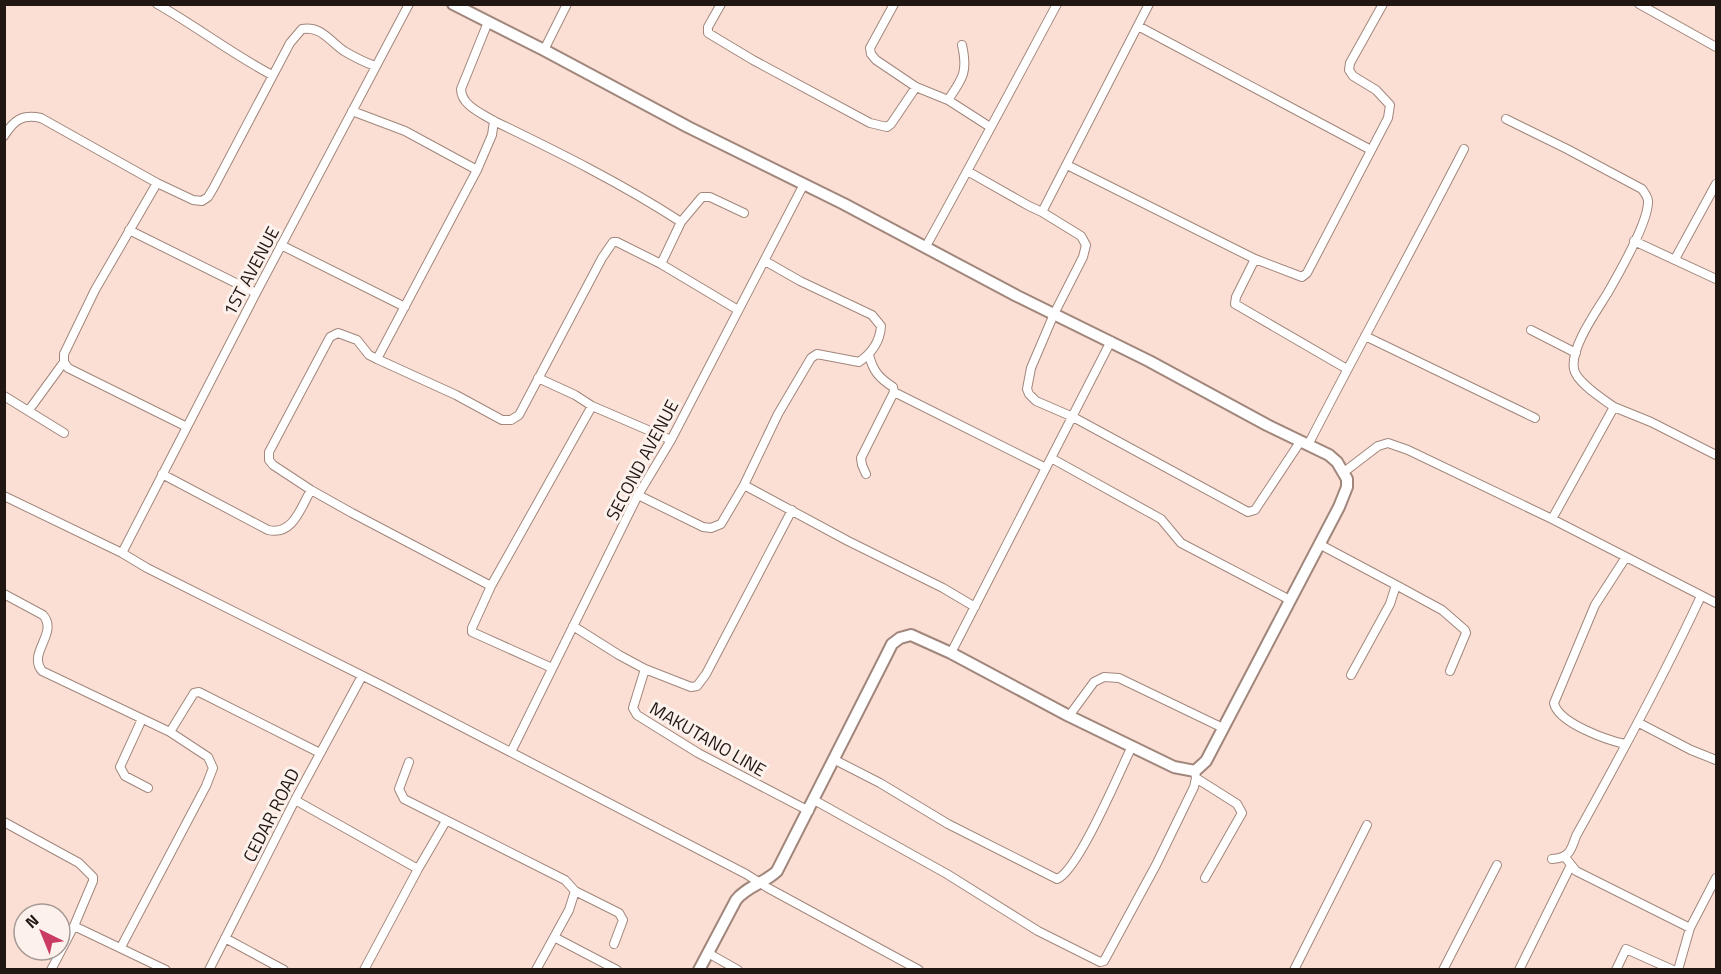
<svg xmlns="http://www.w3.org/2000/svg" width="1721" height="974" font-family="'Titillium Web',sans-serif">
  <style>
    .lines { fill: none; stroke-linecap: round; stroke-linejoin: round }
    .street-casing { stroke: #a1867c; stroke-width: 10 }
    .secondary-casing { stroke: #a1867c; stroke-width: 14 }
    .street { stroke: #fff; stroke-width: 8 }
    .secondary { stroke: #fff; stroke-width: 10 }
    .labels { text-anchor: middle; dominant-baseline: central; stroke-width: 6; stroke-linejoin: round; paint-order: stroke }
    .street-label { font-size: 18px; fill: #201612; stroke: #fdf1ec }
  </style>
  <rect width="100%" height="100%" fill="#fcdfd4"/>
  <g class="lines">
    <defs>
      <path id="street" d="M157,4C196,26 232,54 272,75
        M721,4L708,27V33L753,60L870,123L887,127L891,124L916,87
        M894,4L870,48L871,54L876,60L916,87L948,100L990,127
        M1639,4L1716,47
        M1138,26L1371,150
        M544,50L567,4
        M948,100C963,78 968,72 962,45
        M352,111L405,131L477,170
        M1506,119L1567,149L1642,189C1644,192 1648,197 1648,201C1649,222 1618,275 1607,294C1596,312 1570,348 1574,369C1576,382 1603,399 1614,407
        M494,121C558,152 621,183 681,222
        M4,136C14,120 22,114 41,118L157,183L193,200L202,201L208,197L214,187L290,43L302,29C322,26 329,41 344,51C354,57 364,62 375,66
        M1067,165L1255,259L1302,277L1307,273L1388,118L1390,105L1376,90L1353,76L1349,70L1350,63L1383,4
        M969,172L1029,206L1042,212L1149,4
        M157,183L95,290L64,354V362L68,368L187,427
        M1042,212L1081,236L1086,245L1083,257L1054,314L1031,368L1027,389L1029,394L1036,401L1073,417L1248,512L1255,510L1300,442
        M129,230L256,293
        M1634,241L1716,279
        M281,245L405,307
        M925,248C970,167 1013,86 1057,4
        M1255,259L1236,297L1235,304L1347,369
        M1675,259L1716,184
        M661,264L681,222L702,197H710L744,213
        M1531,330L1576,353
        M1365,336L1535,418
        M377,359L456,395L502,420H511L519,415L602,258L613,242H617L661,264L738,310
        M538,378L575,395L592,406
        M894,392L1046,468
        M4,396L64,433
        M29,410L64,362
        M1308,445C1359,346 1413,248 1464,149
        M1051,458L1161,519L1181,543L1290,600
        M1344,472L1378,446L1388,443L1408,450L1552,519L1716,603
        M162,474L268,530C293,536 301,507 311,490L273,465L269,460V452L330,337L338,333L357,340L369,355L377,359L477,170L492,135L494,121C481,113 461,105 461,89L488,22
        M866,474L862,465L861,458L894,392L893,387C879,378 873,371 869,355
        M744,485L848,541L943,588L975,607
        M311,490L352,513L491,586
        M638,495L703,527L711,528L721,524L744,485L778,414L811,358L817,354L859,362C872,353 880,342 881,326L872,315L800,281L765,261
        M4,496L122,553L147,568L383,686L746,874L768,888L919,970
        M1552,519L1614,407L1651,422L1716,455
        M1319,544L1396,585L1390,604L1351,675
        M122,553L256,293L409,4
        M1396,585L1442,610L1465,630L1466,633L1450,671
        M4,594L43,615C59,633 27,653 42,671L170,732L194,693L199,692L320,753
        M573,626L619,655L645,669L691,687L697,686L706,674L792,510
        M951,653L1111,341
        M552,668L472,632V628L491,586L592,406L671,440
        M645,669L633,708L637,715L698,753L809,811
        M1069,716L1094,682L1104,677L1119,678L1223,728
        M142,719L120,767L125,776L148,788
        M1639,723L1691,750L1716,760
        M1625,744C1607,740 1558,723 1554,703L1595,605L1626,557
        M511,752L638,495L671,440L804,184
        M835,760L880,783L948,824L1057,879C1078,871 1120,771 1132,746
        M409,762L399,789L404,799L565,880L575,891L619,913L623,920L614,944
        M1196,778L1237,804L1242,813L1205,878
        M295,800L418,869
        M814,800L947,874L1038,931L1100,962L1104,961L1156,865L1194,787L1196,778L1195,771
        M4,822L79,863L93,877V881L74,926L51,970
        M1565,857L1576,871L1690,928
        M1552,859C1569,858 1571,851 1576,836C1620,757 1663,678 1701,596
        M74,926L166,970
        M554,937L617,970
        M225,938L284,970
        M121,947L206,786L213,768L208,757L170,732
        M708,953L738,970
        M209,970L295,800L362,676
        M364,970L418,869L446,821
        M536,970L569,910L575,891
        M1294,970L1367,825
        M1443,970L1497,865
        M1519,970L1571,865
        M1616,970L1626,949L1673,970
        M1678,970L1690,928L1716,878"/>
      <path id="secondary" d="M453,4L544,50L688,127L844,204L1017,296L1149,361L1267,425L1329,455L1337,462L1347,479V487L1339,507L1206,761L1195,771L1174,767L1069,716L951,653L911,635L900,638L892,644L886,656L777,871C765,883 747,886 736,900L699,970"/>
    </defs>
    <use href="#street" class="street-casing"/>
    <use href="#secondary" class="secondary-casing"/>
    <use href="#street" class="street"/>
    <use href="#secondary" class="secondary"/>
  </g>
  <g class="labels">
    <g class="street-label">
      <text transform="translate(251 271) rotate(-62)">1ST AVENUE</text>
      <text transform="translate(642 460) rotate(-62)">SECOND AVENUE</text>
      <text transform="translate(708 739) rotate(30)">MAKUTANO LINE</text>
      <text transform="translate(271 815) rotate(-63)">CEDAR ROAD</text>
    </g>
  </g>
  <rect width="1721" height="974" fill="none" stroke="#201612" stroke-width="12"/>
  <g transform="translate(42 932) rotate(317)"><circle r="28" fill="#fdf1ec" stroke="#a59995" stroke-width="1.5"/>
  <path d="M0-4.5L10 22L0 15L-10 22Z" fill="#cb3c64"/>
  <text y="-9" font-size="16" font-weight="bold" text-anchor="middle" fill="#201612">N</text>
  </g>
</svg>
